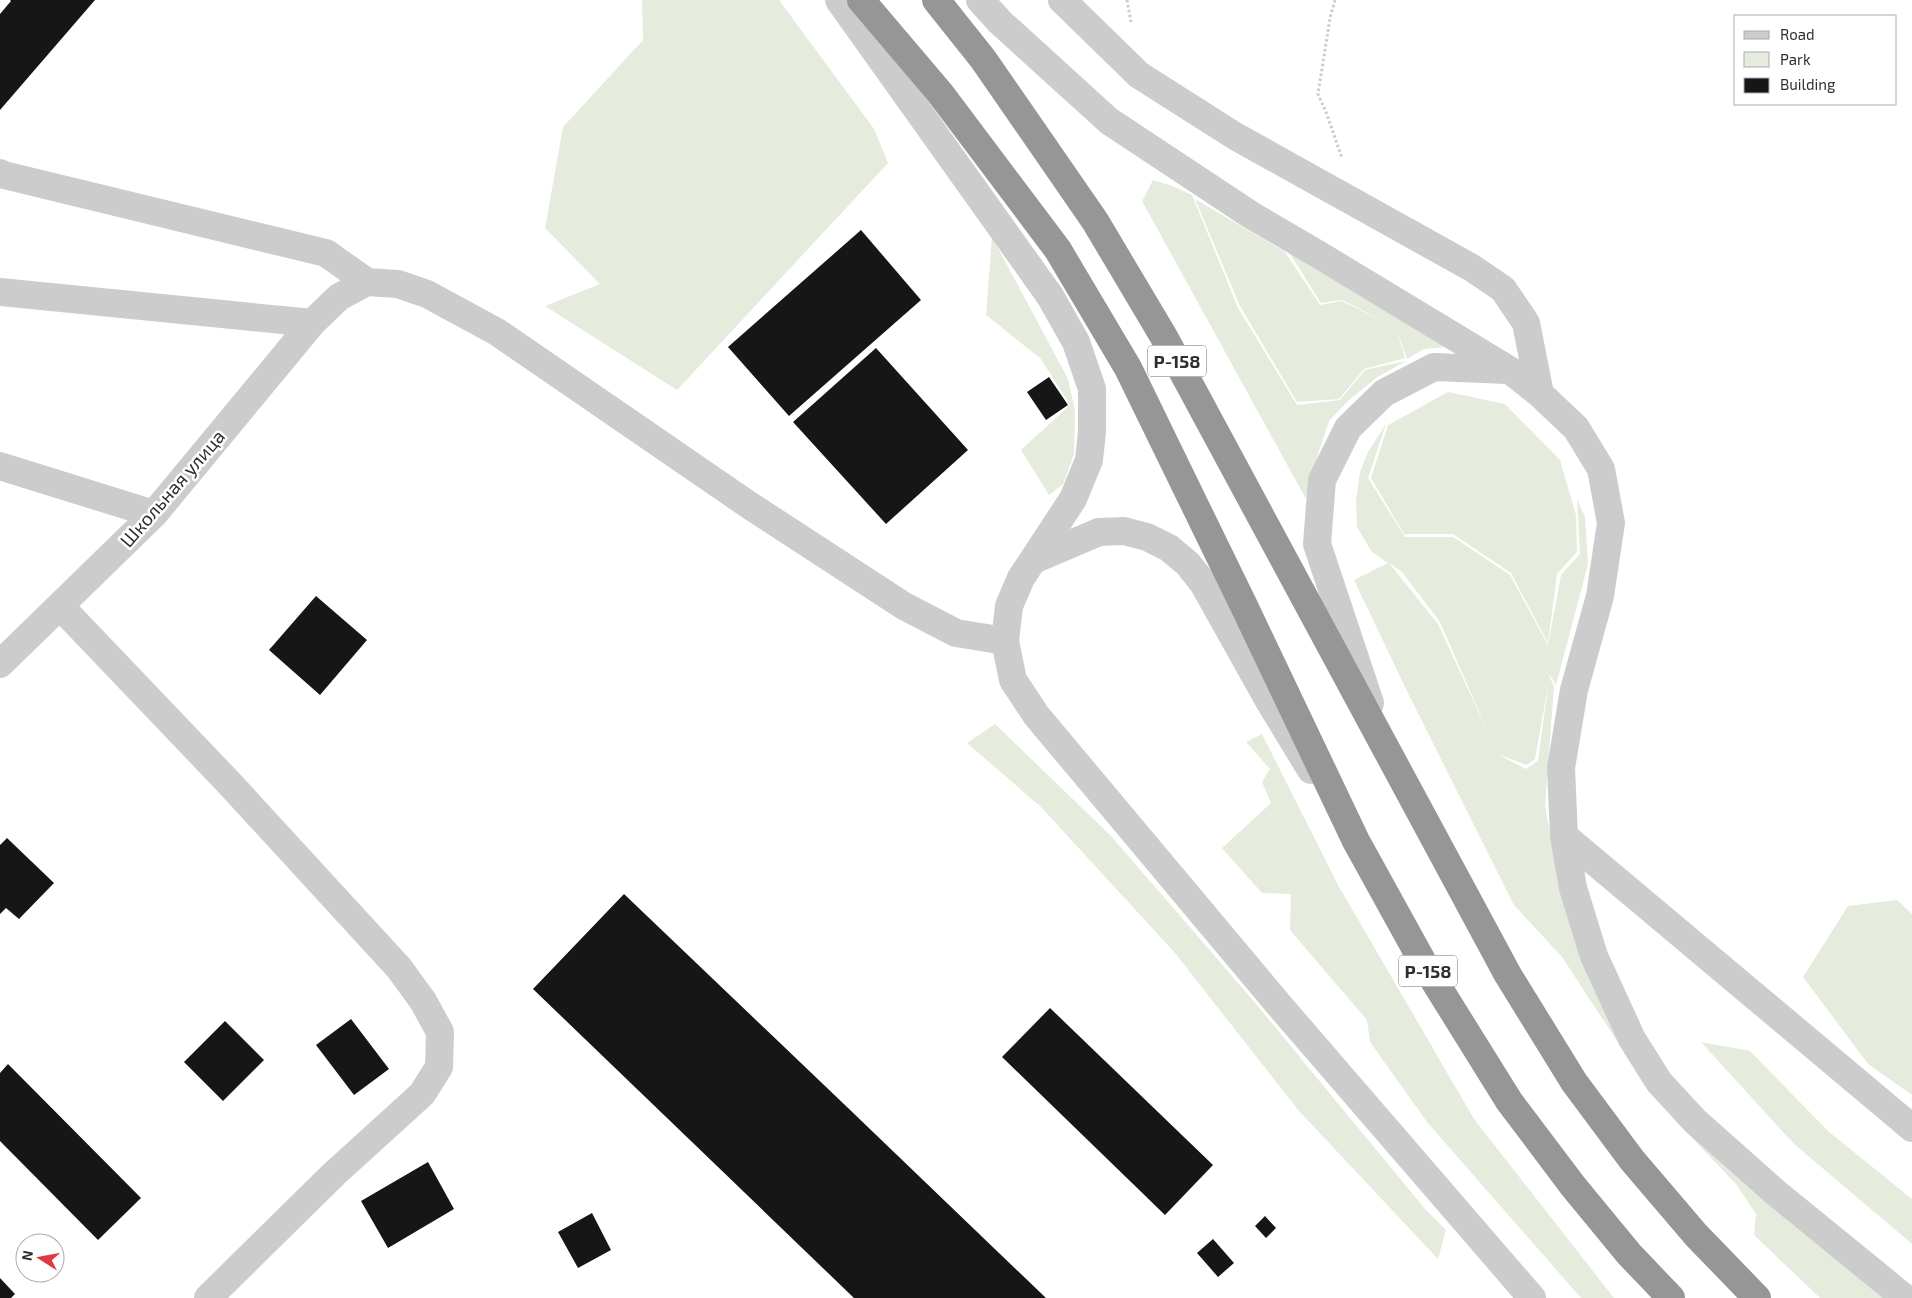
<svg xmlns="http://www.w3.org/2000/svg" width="1912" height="1298" font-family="'Exo 2',sans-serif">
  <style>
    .green { fill: #e5ecde; fill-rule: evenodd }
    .building { fill: #161616 }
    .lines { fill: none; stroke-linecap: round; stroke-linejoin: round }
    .path { stroke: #ccc; stroke-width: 3; stroke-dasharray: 2.5 2.5; stroke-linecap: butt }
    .minor { stroke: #ccc; stroke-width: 28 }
    .highway { stroke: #969696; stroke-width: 28 }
    .labels { text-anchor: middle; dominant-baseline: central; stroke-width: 5; stroke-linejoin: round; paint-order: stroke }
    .shield { fill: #fff; stroke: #6d6d6d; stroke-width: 1 }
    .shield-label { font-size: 18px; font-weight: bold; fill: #2f2f2f }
    .street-label { font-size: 19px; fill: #2f2f2f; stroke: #fff }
  </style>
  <rect width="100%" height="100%" fill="#fff"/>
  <path class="green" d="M642,0H779L874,129L888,163L677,390L545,306L600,284L545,228L563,127L643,40Z
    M1153,180L1172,186L1192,195L1238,308L1297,405L1340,400L1365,370L1406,361L1376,378L1349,400L1329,421L1318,454L1306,499L1142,201Z
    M1195,199L1285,252L1320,305L1341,301L1386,322L1342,300L1321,303L1285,246L1454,346L1424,349L1407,359L1395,326L1405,358L1364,369L1339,399L1297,402L1240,306Z
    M992,237L1068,379L1075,410L1074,454L1063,484L1049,495L1021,450L1070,405L1041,359L986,315Z
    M1448,392L1505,404L1560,460L1576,515L1577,552L1557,574L1548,643L1511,573L1453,534H1404L1371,478L1388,425Z
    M1386,424L1368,478L1405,537H1453L1510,575L1548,645L1561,575L1580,554L1577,499L1585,517L1588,564L1556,685L1550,675L1549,676L1554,686L1545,806L1558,876L1625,1045L1886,1298H1820L1754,1235L1756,1214L1736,1184L1673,1118L1615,1038L1562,957L1514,905L1406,689L1354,580L1388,563L1372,552L1357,527L1356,501L1360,472L1368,452ZM1389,563L1402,572L1440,622L1491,739L1438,624ZM1548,686L1538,761L1526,769L1497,754L1527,765L1535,759Z
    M995,724L1111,836L1251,998L1425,1209L1446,1230L1438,1259L1299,1111L1175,953L1041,807L967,743Z
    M1262,734L1338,885L1474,1119L1614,1298H1581L1427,1122L1370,1042L1367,1020L1290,930L1291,894L1262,893L1222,848L1271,803L1262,782L1270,769L1246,742Z
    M1897,900L1912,914V1095L1868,1064L1803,977L1848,906Z
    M1701,1042L1750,1051L1828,1131L1912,1199V1244L1794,1144Z"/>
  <path class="building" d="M10,0H95L0,110V14L11,1Z
    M861,230L921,300L789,416L728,347Z
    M876,348L968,450L886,524L793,422Z
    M1049,377L1068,405L1046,420L1027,392Z
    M316,596L367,640L320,695L269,650Z
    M7,838L54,883L19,919L6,908L0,914V845Z
    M624,894L847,1107L1046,1298H854L533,989Z
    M1050,1008L1213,1165L1165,1215L1002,1057Z
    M351,1019L389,1069L354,1095L316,1045Z
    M225,1021L264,1060L223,1101L184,1062Z
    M8,1064L141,1198L98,1240L0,1141V1073Z
    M428,1162L454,1209L388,1248L361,1201Z
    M592,1213L611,1250L578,1268L558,1232Z
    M1265,1216L1276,1228L1266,1238L1255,1226Z
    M1213,1239L1234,1263L1218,1277L1197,1253Z
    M0,1278L15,1294L11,1298H0Z"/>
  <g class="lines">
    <path class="path" d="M1127,0L1131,22
      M1335,0L1330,18L1318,94L1326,112L1342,158"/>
    <path class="minor" d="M839,0L1050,296L1076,342L1092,389V432L1089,460L1073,499L1021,578L1009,606L1005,641L1013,680L1036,715L1279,1005L1532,1298
      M980,0L1000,22L1109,121L1251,215L1316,253L1511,371L1540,394L1576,428L1601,469L1611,523L1600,596L1574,690L1561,768L1564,836L1573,888L1594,956L1632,1039L1659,1082L1695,1121L1775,1192L1905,1298
      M1062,0L1139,75L1235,136L1472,268L1503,289L1526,323L1540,394
      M0,173L4,175L326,253L367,282
      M0,292L312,323
      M0,466L154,514
      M1033,560L1099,532L1124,531L1147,537L1169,548L1188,564L1203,583L1269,701L1311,770
      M60,606L230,784L399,968L423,1001L440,1032L439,1067L422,1094L334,1174L208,1298
      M0,664L154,514L312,323L339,297L367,282L398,284L427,294L497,332L749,505L904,606L956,633L1005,641
      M1370,703L1317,544L1322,480L1348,428L1384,393L1434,367L1507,370
      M1564,836L1912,1128"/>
    <path class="highway" d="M861,0L940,93L1058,250L1128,368L1244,606L1356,841L1425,966L1509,1101L1573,1186L1629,1254L1671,1298
      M936,0L983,59L1095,221L1164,337L1508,975L1574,1082L1632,1160L1696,1235L1757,1298"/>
  </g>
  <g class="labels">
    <g class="shield">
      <rect x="1148" y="345.5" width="58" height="31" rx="4"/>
      <rect x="1399" y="955.5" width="58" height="31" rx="4"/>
    </g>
    <g class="shield-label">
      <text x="1177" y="361">Р-158</text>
      <text x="1428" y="971">Р-158</text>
    </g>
    <g class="street-label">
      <text transform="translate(172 488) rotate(-49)">Школьная улица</text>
    </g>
  </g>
  <rect x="1734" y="15" width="162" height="90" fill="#ffffff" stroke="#acacac"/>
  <rect x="1744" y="31" width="25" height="8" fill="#cccccc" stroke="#acacac"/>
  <text x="1780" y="40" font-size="15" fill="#2f2f2f">Road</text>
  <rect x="1744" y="52" width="25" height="15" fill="#e5ecde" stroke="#acacac"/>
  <text x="1780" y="65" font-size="15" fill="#2f2f2f">Park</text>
  <rect x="1744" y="78" width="25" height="15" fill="#161616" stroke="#acacac"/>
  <text x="1780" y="90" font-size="15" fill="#2f2f2f">Building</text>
  <g transform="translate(40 1258) rotate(281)"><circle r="24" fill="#ffffff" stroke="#acacac"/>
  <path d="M0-4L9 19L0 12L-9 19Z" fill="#de3943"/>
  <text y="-8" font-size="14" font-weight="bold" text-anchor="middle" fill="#2f2f2f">N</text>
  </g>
</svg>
